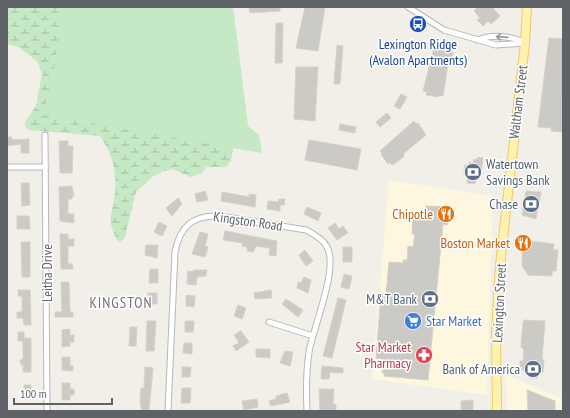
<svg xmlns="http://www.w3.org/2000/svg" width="570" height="418" font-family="'PT Sans Narrow',sans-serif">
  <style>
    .commercial { fill: #fef7e0 }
    .wetland { fill: url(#wetland-marsh) }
    .park { fill: #c5e8c5 }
    .building { fill: #cccac5; stroke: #d6d1c6 }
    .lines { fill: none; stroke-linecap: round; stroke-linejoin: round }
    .street-casing { stroke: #b5b8bc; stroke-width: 7 }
    .primary-casing { stroke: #f2c960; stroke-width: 10 }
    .street { stroke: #fff; stroke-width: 5 }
    .primary { stroke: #fff2af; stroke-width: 8 }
    .oneway { stroke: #979a9d }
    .labels { text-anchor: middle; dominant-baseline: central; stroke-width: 3; stroke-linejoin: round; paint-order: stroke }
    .transit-label { font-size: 14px; fill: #164399; stroke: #fff }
    .street-label { font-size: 14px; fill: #5f6368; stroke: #fff }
    .service-label { font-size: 14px; fill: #4e5e75; stroke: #fff; text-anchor: end }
    .food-label { font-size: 14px; fill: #c56008; stroke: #fff; text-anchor: end }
    .shop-label { font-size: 14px; fill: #366cbe; stroke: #fff; text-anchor: start }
    .health-label { font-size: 14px; fill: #be3a42; stroke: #fff; text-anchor: end }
    .neighbourhood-label { font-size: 15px; letter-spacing: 1px; fill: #70757a; stroke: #fff }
  </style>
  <defs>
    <pattern id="wetland-marsh" width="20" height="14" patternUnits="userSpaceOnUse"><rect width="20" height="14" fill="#c5e8c5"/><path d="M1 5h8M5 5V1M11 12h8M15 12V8" fill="none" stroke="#a3c0a4"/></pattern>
  </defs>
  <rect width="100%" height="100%" fill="#f1efe8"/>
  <path class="commercial" d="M389,180L493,196L487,395L372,379Z
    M505,374L563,399V411H508Z"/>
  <path class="wetland" d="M7,7H128L234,143L231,161L226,167H206L202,173L190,177L173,169L164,171L152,177L136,192L125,237L120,242L118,241C106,221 112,214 115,193C117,172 112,153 100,136L29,130L25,127V122L36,106L42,74L37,61L18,47L7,44Z"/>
  <path class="park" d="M63,7H233L248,126L259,135L262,153L43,115L54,71Z"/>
  <path class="building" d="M249,7H280V11L250,13Z
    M305,7H325L318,51L296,48Z
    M478,7H492L500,16L491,24L488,21L483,26L477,20L480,18L474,11Z
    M276,23H283L282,63H275Z
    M549,38L563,39L562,132L551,131L552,128L538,127Z
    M337,45L343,46L340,84H334Z
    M438,47L450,49L449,51L453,52L450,65L448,64L443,96L439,95L438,97L426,95L427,92L423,91L434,48H437Z
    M296,67H318L315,121L294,119Z
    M401,94L407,97L400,109L394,106Z
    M387,113L391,118L380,127L376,122Z
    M414,121L416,124L418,123L426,135L403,154L404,156L397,162L392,165L390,162L388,164L381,154L382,153L380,151Z
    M340,124L356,127L355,133L339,130Z
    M7,137H12V140L29,139V153H21V144L7,146Z
    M309,140L361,149L357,170L305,160Z
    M59,141H68V146H73L72,173H60Z
    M478,157L483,158L481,174L479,177H476L475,184L467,183L468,175L464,174L465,165L469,166V162L473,163L474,159L477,160Z
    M21,183H29L30,205L22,206Z
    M72,186L74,196L72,197V199H68V214H74V223L60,221L59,187Z
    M205,191L208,200L197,202L195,194Z
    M526,191L541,192L536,219L522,215Z
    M222,192L249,197V194L256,195L255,207L221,201Z
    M178,198L182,204L172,216L166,208Z
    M279,199H285L284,205H280V211L267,209L268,201L278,202Z
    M426,206L451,207L450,220H448L447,225L443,224L428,380L384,376L385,373H382L383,359L376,358L381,293L386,294L389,262L403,263V260H407L408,246L413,247L415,234H412L413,219H425Z
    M307,207L321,213L318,221L304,214Z
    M17,216H29L30,229H17Z
    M159,222L167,226L162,236L154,232Z
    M335,223L339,229L343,226L348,233L337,240L328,228Z
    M225,231L277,241L276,256L269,255L270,248L256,246L253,252L247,251V247L242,246L243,243L223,240Z
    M200,232L208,234L205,246L208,247L205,257L192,254Z
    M60,234H68V239H74V246H68V264H72L73,269H61Z
    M523,240L554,244L553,250H558L556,271H552V276L528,275L527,273L522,266Z
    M21,242H30V277H22Z
    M146,245H158L157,258L145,255Z
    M343,247H352V262H343Z
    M305,250L313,261L306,266L299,255Z
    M150,269H158V283H149Z
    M193,270H207L206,276L197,277L196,285L187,284L188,271L193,272Z
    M344,274L352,276L349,289L341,287Z
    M304,277L311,280L308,293L297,288L298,282L301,283Z
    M61,282H69L70,312H73V317H55V312H62Z
    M18,290H30L31,325H24L23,318H17V312H22V296H18Z
    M271,290L272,298L255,299L254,293Z
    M148,293H157V304H148Z
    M186,295L195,296L194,307L186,306Z
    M338,298L346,300L332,358L323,356Z
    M286,299L303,310L298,317L282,304Z
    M238,305L246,308L242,319L234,316Z
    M524,320L545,321L542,359L544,360L543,372H538L537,378H530L531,371L522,370L523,367H520V361H523L524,350L521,347L523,322Z
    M147,321H156L154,351H146Z
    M185,321H194L193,332H185Z
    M130,327H137L136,346H129Z
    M70,329V335H74V342H70V346L62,347V330Z
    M241,331L249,342L236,351L233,346L239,343L234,335Z
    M18,332H24V338H31V372H23V364L21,365L20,360L23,359V341H18Z
    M184,343H192V354L183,353Z
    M256,349H270V358L256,357Z
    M285,351L293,352L290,366L280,363Z
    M62,357H70V366H73V371L62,370Z
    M322,366L343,368V373L330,372L329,379H321Z
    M145,367L153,368L149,411H142L140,402L141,388H144Z
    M182,367H191L190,377H182Z
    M62,383H70V389H74V395H70V400H62Z
    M24,385H31V398L24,399Z
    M182,388H191L190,403H181Z
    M319,389H334L333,404L336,405V411H320Z
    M527,390L555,401V411H528Z
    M287,393L290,402L271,406L269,401L276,399V396Z
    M257,399L258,407L244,410L242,401Z
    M473,400V411H461V401Z"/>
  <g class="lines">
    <defs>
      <path id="street" d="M408,7L444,30L496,45L525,43
        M478,40C492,34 510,36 524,42
        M45,135L47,411
        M7,167H46
        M269,322L313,336
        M168,411L175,252C180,226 193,215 219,216L306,230C314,234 323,239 327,247C339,268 313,328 309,352C306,372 306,391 307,411"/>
      <path id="primary" d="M497,411L496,331L500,265L525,43L527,7"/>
    </defs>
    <use href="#street" class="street-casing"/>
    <use href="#primary" class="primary-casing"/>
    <use href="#street" class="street"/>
    <use href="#primary" class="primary"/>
  </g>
  <defs><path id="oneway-shaft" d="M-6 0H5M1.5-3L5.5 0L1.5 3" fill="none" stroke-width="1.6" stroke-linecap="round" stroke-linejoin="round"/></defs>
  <use class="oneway" href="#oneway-shaft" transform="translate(502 37) rotate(-176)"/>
  <defs>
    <symbol id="bus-disc" viewBox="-11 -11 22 22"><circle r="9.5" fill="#1a4fb4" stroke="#fff"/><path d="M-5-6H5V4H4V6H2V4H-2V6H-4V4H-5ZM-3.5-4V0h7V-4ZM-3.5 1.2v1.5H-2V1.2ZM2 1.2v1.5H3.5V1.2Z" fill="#fff"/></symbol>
    <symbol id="bank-disc" viewBox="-11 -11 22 22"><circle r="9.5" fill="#5c6f8a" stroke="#fff"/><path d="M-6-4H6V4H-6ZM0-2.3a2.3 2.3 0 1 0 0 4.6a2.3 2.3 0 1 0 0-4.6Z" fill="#fff"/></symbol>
    <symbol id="restaurant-disc" viewBox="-11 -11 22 22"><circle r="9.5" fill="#e8710a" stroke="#fff"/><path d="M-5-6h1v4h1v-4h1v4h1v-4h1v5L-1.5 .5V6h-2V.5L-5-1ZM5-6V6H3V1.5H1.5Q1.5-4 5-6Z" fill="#fff"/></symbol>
    <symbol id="supermarket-disc" viewBox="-11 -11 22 22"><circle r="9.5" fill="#3f7fe0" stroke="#fff"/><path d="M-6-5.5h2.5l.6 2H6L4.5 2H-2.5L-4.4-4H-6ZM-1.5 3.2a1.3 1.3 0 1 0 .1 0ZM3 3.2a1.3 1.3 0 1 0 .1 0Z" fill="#fff"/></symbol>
    <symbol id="pharmacy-disc" viewBox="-11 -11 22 22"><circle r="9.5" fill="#e0444e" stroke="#fff"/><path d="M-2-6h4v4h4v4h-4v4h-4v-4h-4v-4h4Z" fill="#fff"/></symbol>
  </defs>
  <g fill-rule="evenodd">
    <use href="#bus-disc" x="408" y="14" width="20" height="20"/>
    <use href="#bank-disc" x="463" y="162" width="20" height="20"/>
    <use href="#bank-disc" x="521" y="194" width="20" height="20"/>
    <use href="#restaurant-disc" x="436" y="204" width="20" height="20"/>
    <use href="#restaurant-disc" x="513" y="233" width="20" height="20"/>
    <use href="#bank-disc" x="420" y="289" width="20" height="20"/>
    <use href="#supermarket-disc" x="403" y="311" width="20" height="20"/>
    <use href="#pharmacy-disc" x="414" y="345" width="20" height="20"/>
    <use href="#bank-disc" x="523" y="359" width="20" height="20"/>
  </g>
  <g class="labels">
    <g class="transit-label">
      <text x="418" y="44">Lexington Ridge<tspan x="418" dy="16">(Avalon Apartments)</tspan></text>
    </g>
    <g class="street-label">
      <text transform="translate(518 102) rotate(-83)">Waltham Street</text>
      <text transform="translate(248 221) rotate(8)">Kingston Road</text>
      <text transform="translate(47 273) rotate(-90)">Leitha Drive</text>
      <text transform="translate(499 303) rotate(-87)">Lexington Street</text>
    </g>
    <g class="service-label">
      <text x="486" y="164" text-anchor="start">Watertown<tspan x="486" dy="16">Savings Bank</tspan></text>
      <text x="518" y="204">Chase</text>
      <text x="417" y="299">M&amp;T Bank</text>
      <text x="520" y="369">Bank of America</text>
    </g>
    <g class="food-label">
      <text x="433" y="214">Chipotle</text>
      <text x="510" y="243">Boston Market</text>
    </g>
    <g class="shop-label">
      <text x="426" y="321">Star Market</text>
    </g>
    <g class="health-label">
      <text x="411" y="347">Star Market<tspan x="411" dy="16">Pharmacy</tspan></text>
    </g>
    <g class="neighbourhood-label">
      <text x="121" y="302">KINGSTON</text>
    </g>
  </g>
  <rect width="570" height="418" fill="none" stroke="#5f6368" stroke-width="16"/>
  <path d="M14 398v6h98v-6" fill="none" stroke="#5f6368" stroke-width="2"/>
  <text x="20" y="398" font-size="12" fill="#5f6368" stroke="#ffffff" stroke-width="3" paint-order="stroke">100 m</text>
</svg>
